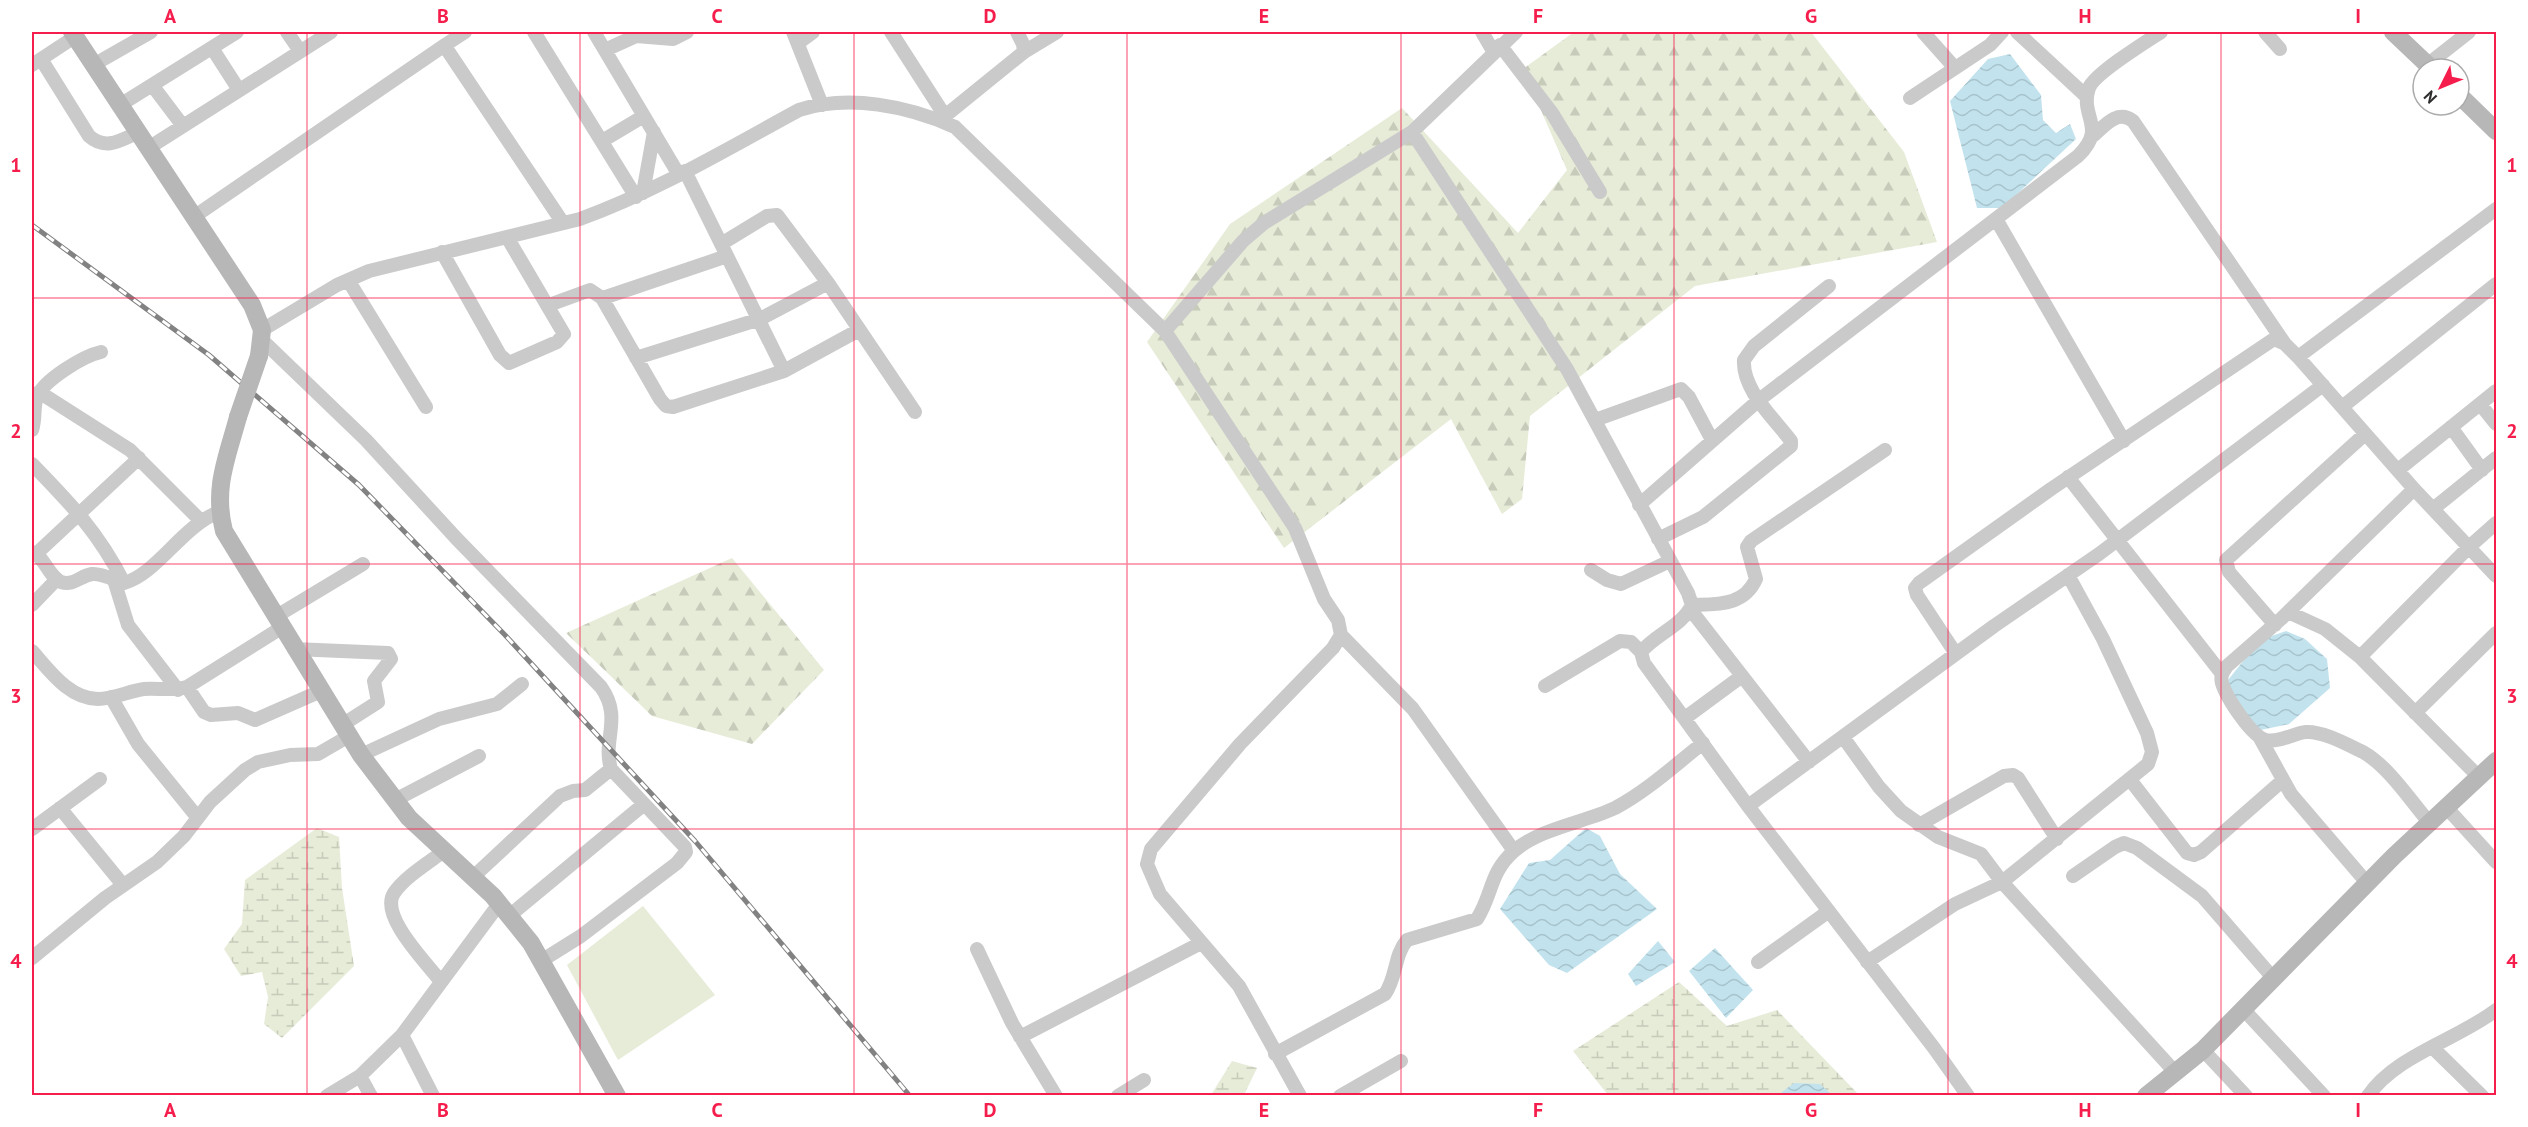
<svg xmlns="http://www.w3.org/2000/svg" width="2528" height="1127" font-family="'PT Sans',sans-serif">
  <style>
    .forest { fill: url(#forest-firs) }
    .wetland { fill: url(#wetland-marsh) }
    .park { fill: #e6ecd8 }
    .water { fill: url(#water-waves) }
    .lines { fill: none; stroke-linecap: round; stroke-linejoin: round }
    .street { stroke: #cacaca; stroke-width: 14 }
    .secondary { stroke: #b7b7b7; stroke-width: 18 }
    .rail-casing { stroke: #828282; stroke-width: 5 }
    .rail { stroke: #fff; stroke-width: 3; stroke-dasharray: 9; stroke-linecap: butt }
    .secondary-bridge { stroke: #b7b7b7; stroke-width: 18 }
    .grid { fill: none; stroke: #f51d4b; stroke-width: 1.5; stroke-opacity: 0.55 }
    .neatline { fill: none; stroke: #f51d4b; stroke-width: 2 }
    .grid-label { font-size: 20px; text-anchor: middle; font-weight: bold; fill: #f51d4b }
  </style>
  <defs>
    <pattern id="forest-firs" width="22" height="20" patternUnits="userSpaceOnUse" patternTransform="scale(1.5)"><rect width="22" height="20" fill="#e6ecd8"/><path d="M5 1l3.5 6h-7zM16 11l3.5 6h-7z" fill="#c6cbba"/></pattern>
    <pattern id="wetland-marsh" width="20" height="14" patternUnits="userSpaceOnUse" patternTransform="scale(1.5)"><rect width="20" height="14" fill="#e6ecd8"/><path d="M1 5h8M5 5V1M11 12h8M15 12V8" fill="none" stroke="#c6cbba"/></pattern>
    <pattern id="water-waves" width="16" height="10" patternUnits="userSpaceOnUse" patternTransform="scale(1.5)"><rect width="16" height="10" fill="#c2e3ee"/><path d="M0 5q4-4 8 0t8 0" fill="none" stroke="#a7c3cc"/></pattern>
  </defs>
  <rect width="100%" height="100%" fill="#fff"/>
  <path class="forest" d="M1574,32H1811L1904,152L1937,242L1695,286L1530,416L1522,499L1502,514L1451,419L1284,548L1147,342L1230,224L1402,108L1518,233L1567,170L1523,69Z
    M732,558L824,670L752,744L652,716L566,633Z"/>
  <path class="wetland" d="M317,828L339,837L342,888L354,966L282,1038L264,1024L268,997L262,972L241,976L224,949L242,924L245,880Z
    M1679,982L1727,1026L1777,1010L1859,1095H1608L1573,1051Z
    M1232,1061L1257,1068L1244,1095H1211Z"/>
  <path class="park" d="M643,906L715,995L618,1060L567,965Z"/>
  <path class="water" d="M2010,54L2041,95L2043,120L2056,133L2070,124L2076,139L2002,208H1977L1950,101L1988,59Z
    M2286,631L2305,639L2327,659L2330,688L2289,724L2256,731L2224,685L2260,640Z
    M1586,828L1600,836L1620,874L1657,909L1567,973L1549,965L1500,909L1529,863L1550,860Z
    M1658,941L1675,962L1636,986L1628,974Z
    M1715,948L1753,990L1726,1018L1689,971Z
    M1794,1083L1820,1084L1832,1095H1778Z"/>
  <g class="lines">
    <path class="street" d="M287,32L300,51
      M465,32L445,45L448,51L563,223
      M534,32L636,197
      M594,32L679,175
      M793,32L822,105
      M891,32L945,116
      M1482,32L1493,51
      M1923,32L1955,68
      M2017,32L2087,97
      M2265,32L2280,49
      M798,43L813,32
      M1500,45L1552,113L1600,192
      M212,48L239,90
      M605,50L636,36L673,39L687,32
      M1024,52L1057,32
      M41,59L89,136C106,151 121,140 139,132
      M95,64L151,32
      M32,65L76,36
      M2427,65L2469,32
      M152,85L183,126
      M1910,98L1990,45L2002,32
      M120,105L237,32
      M940,120L1024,52L1023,44L1017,32
      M1412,132L1567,369L1688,593L1692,605C1682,626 1656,634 1641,652L1644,663L1748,806L1934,1048L1968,1096
      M2094,135C2105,125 2118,109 2133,121L2285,344
      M602,141L644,116
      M150,147L331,32
      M685,171L784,371
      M643,193L654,132
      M195,216L445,45
      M1996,219L2124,441
      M721,244L767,216L777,215L828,283L915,412
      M442,252L500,355L509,363L557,342L564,334L507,237
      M348,280L426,407
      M602,298L660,399L666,406L673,407L784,371L859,330
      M549,305L590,290L602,298L606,297L727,256
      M262,330L337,285L369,271L580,219C657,191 727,149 799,110C849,94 908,106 955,127L1165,331L1295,528L1324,599L1338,620L1341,635L1333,648L1240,744L1151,849L1147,864L1160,894L1239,986L1300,1096
      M1165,331L1243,241L1264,223L1412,132L1516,32
      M261,339L366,440L456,538L601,687C623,718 602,739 611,769L685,847L686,852L677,863L581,936L541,961
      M2298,357L2496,209
      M636,358L760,319L828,283
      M39,392L130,450L200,520
      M2480,404L2496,424
      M2342,407L2496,284
      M1595,420L1681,389L1689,397L1712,440
      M2451,427L2482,470
      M32,430C36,419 33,407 37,397C44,380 83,356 101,352
      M32,464C70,503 99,533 124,583
      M2398,470L2496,391
      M2068,477L2222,674
      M2414,489L2282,618L2227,666C2223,672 2220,676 2222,683C2226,697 2252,737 2266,740C2279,743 2294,733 2306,732C2323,731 2348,745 2363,752C2389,767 2410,800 2429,822
      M1639,505L1759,400L2078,156C2108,127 2079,117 2089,88C2094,74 2147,41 2161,32
      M2433,509L2496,458
      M1658,539L1703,517L1791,446V441C1774,418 1742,390 1744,360L1754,346L1829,286
      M32,552C45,557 48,576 61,582C74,586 80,576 92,574C102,573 114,580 124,583C157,574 182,526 219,512
      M36,554L139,458
      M1591,570L1607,580L1621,584L1670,561
      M114,580L128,625L178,690
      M32,605L57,579
      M1692,605C1718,604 1744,606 1756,579L1747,547L1751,541L1885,450
      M1690,609L1809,762
      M2288,612L2325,629L2360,657L2479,777
      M275,617L363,564
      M2275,625L2229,572L2226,560L2365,434
      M1341,635L1413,709L1514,851
      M294,649L388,653L391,659L374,681L378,702L342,725
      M32,651C49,670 69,699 98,699C114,699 129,691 144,689C159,688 172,691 187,687L281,628
      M1956,654L1917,595L1915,588L1919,583L2051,489L2274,339L2285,344L2298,357L2414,489L2496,576
      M2360,657L2469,547L2496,523
      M1545,686L1620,641L1631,642L1641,652
      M187,687L204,712L211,715L238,713L255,720L321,691
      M111,697L138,744L198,818
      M2415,713L2496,633
      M1685,718L1742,676
      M1843,737L1879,787L1901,811L1938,837L1981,854L2002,882L2175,1072
      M2260,738L2291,794L2368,884
      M361,755L439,719L497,704L522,684
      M2131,781L2187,853L2194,855L2201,852L2282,781
      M395,800L479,756
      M1748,806L1994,626L2099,554L2323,385
      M2446,807L2496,862
      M60,808L123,885
      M1919,825L2004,776L2013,775L2018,778L2057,839
      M32,829L100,779
      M2073,876L2115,847L2124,843L2137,848L2202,896L2274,979
      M472,878L560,796L573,791L585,790L611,769
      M509,916L643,805
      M977,949L1012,1023L1056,1096
      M32,958L105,898L157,862L184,836L210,802L245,770L258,762L290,755L318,754L349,736
      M1758,962L1829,911
      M1867,962L1955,904L2002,882L2148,764L2152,752L2147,733L2103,639L2068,575
      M441,982C427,963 379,916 394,893C405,877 428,863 444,851
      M2244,1010L2324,1096
      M402,1035L433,1096
      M1020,1037L1201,943
      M2433,1048L2482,1096
      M2203,1050L2246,1096
      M1275,1054L1385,994C1397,977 1394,955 1407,940L1477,919C1493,894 1489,873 1514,851C1541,828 1583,823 1615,808C1647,791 1675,765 1703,743
      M360,1076L371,1096
      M327,1096L360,1076L402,1035L499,904
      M1118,1096L1144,1080
      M1340,1096L1401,1061
      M2368,1096C2396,1055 2457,1040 2496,1010"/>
    <path class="secondary" d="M72,32L252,305L262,330L259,356
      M2393,32L2432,69
      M2459,95L2496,131
      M238,417C227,458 213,488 224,531L361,755L409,818L493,896L531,943L617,1096
      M2146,1096L2203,1050L2394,856L2496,761"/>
    <defs>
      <path id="rail" d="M32,225L209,355L359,485L505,635L695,841L910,1096"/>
    </defs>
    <use href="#rail" class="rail-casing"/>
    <use href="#rail" class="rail"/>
    <path class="secondary-bridge" d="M238,417L259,356"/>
  </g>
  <path class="grid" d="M307,32V1096M580,32V1096M854,32V1096M1127,32V1096M1401,32V1096M1674,32V1096M1948,32V1096M2221,32V1096M32,298H2496M32,564H2496M32,829H2496"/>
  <rect width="2528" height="1127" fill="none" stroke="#ffffff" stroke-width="66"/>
  <g transform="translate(2441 87) rotate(227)"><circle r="28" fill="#ffffff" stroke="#ababab" stroke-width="1.5"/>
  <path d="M0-4.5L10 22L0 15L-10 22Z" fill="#f51d4b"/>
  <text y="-9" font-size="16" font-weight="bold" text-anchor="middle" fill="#2d2d2d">N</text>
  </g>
  <rect x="33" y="33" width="2462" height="1061" class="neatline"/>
  <g class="grid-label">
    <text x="170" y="23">A</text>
    <text x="443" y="23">B</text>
    <text x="717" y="23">C</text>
    <text x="990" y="23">D</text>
    <text x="1264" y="23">E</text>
    <text x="1538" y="23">F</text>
    <text x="1811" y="23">G</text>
    <text x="2085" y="23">H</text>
    <text x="2358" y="23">I</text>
    <text x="16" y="172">1</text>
    <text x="2512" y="172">1</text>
    <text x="16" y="438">2</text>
    <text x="2512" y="438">2</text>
    <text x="16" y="703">3</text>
    <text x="2512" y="703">3</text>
    <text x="16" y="968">4</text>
    <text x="2512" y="968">4</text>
    <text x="170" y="1117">A</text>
    <text x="443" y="1117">B</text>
    <text x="717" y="1117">C</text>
    <text x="990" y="1117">D</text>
    <text x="1264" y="1117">E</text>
    <text x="1538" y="1117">F</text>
    <text x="1811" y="1117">G</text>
    <text x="2085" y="1117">H</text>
    <text x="2358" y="1117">I</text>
  </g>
</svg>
